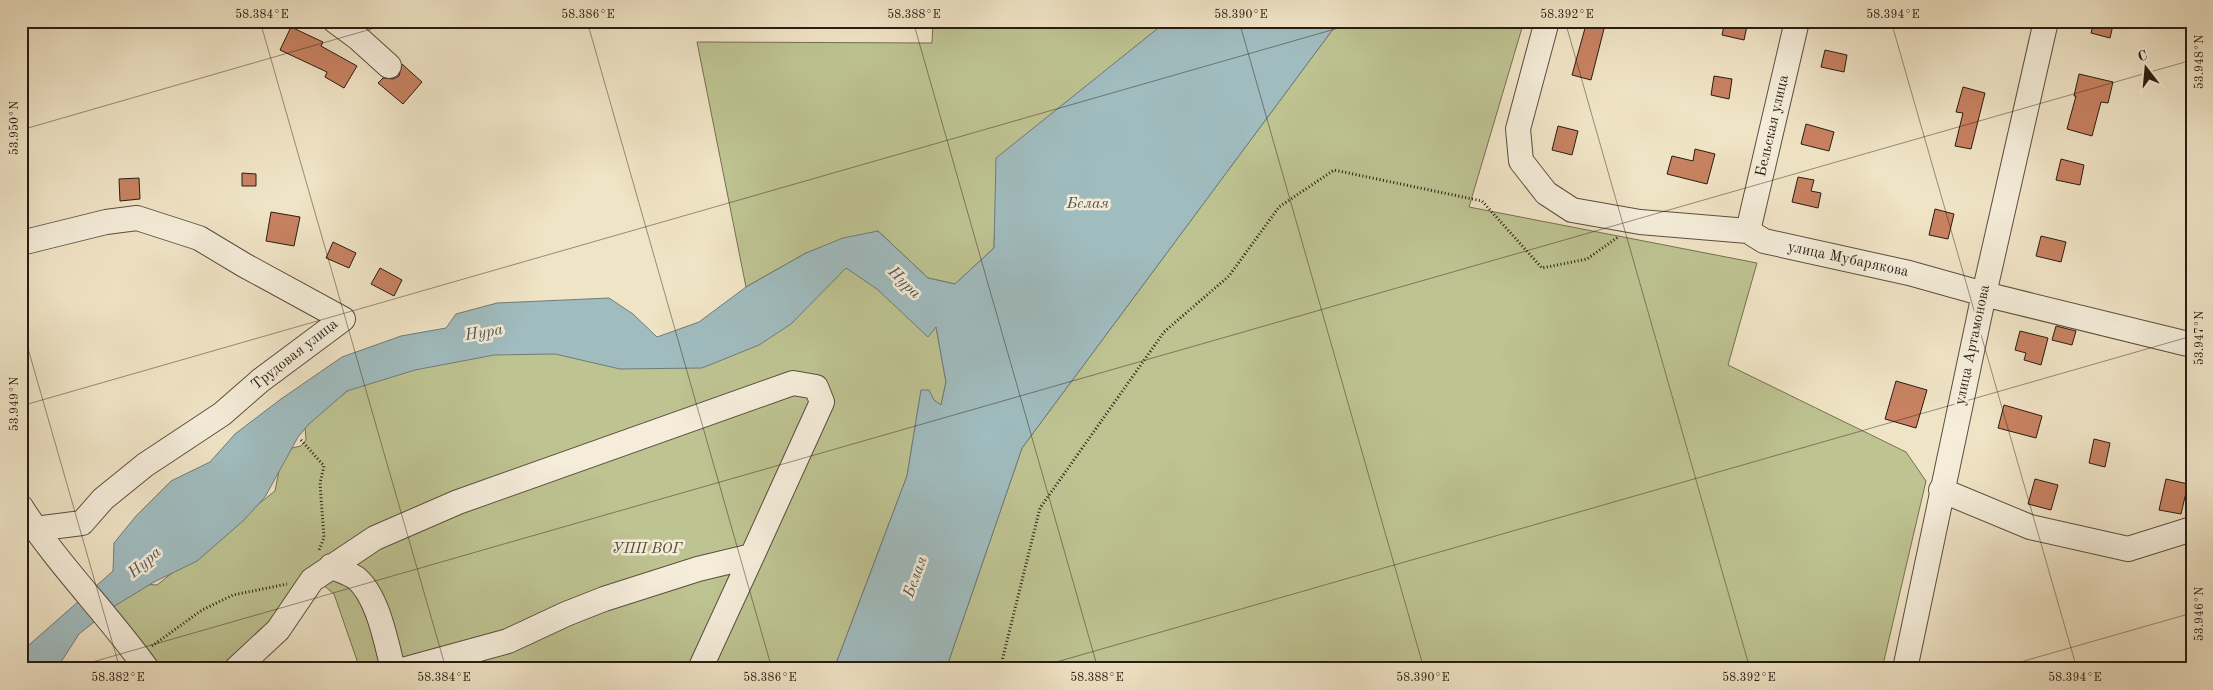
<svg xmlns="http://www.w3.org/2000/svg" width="2213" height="690" font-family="'Old Standard TT',serif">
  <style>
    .green { fill: #bec392; stroke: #747052 }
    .water { fill: #a0bcbf; stroke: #707c7a }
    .building { fill: #c88262; stroke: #291c12 }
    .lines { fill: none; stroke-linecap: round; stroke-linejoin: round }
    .minor-casing { stroke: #5b4e3f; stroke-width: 26 }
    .path { stroke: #291c12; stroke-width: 3; stroke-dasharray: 1 2.5; stroke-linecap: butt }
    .minor { stroke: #f5edda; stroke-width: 24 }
    .ticks { fill: none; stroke: #291c12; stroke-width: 1; stroke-opacity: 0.45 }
    .labels { text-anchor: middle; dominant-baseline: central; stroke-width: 5; stroke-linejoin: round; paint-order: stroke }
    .street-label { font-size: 15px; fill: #291c12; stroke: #f5edda }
    .park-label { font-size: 15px; font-style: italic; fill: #564e38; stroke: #f5edda }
    .water-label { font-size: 16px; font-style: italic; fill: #53544f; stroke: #f5edda }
    .neatline { fill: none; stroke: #291c12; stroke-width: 2 }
    .ticks-label { font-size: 12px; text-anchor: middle; fill: #291c12 }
  </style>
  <rect width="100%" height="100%" fill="#f0e4c6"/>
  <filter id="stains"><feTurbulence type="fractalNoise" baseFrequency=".004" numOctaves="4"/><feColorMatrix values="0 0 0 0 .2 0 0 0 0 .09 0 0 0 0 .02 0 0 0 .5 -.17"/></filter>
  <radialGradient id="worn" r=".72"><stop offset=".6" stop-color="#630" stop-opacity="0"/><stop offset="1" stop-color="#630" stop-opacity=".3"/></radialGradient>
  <path class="green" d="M933,21H1167L997,158L994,248L955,284L928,278L878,231L806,253L746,287L697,42L932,43Z
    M1339,21H1524L1469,207L1757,263L1728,365L1906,452L1926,481L1882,669H946L1022,448Z
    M843,262L936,326L946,382L941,405L921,391L907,476L834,669H360L334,594L310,574L276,623L229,669H150L104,613L139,584L157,585L275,491L283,450L301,446L306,440L305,425L361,380L515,336L647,367Z"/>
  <path class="water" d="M1167,21H1339L1022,448L946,669H834L907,476L921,390H929L934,400L941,405L946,382L936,327L928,337L877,289L846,268L791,324L759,345L702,368L620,369L555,354L494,355L415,370L347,391L309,424L298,437L265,497L243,521L197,561L154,582L113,607L79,634L61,662L52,669H21V652L113,571L114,543L136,516L171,481L210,462L235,434L281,399L342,357L401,336L446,328L456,314L497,303L609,298L633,314L657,337L699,322L746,287L806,253L843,238L878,231L928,278L955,284L994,248L996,158Z"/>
  <path class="building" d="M1587,21H1606L1591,80L1572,75Z
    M1725,21L1747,26L1744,40L1722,35Z
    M2094,21H2114L2110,38L2091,33Z
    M291,27L323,42L321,46L357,66L344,88L325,77L327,72L280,50Z
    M1825,50L1847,55L1844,72L1821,67Z
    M402,64L422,82L403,104L378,83L383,78L393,79L399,76Z
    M2079,74L2113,82L2108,103L2101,102L2092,136L2067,129L2076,96H2074Z
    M1714,76L1732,79L1729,99L1711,95Z
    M1963,87L1985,93L1971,149L1955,146L1963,113L1956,112Z
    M1806,124L1834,132L1829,151L1801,144Z
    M1558,126L1578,131L1572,155L1552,150Z
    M1695,149L1715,154L1707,184L1667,174L1672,156L1693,161Z
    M2061,159L2084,165L2080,185L2056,180Z
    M242,173L256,174V186H242Z
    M1798,177L1814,180L1811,191L1821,193L1818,208L1792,202Z
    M139,178L140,199L120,201L119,179Z
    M1935,209L1954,214L1948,239L1929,235Z
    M271,212L300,217L294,246L266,241Z
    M2041,236L2066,242L2061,262L2036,256Z
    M333,242L356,253L349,268L326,258Z
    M380,268L402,280L394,296L371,284Z
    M2056,326L2076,331L2072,345L2052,340Z
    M2020,331L2048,338L2041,365L2024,360L2026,353L2015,350Z
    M1896,381L1927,390L1916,428L1885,419Z
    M2004,405L2042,416L2036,438L1998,428Z
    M2094,439L2110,443L2105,467L2089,463Z
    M2035,479L2058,485L2051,510L2028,504Z
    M2166,479L2188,484L2181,514L2159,510Z"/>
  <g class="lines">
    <defs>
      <path id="minor" d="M335,21L358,38L389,66
        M1547,21L1518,129L1521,161L1546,193L1572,210L1640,222L1748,231L1764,241L1909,273L1984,294L2192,345
        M1748,231L1797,21
        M21,243L106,222L137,218L199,238L244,265L343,319L261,380L222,414L145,465L103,499L82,523L35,529
        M1941,490L2030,527L2128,549L2192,529
        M21,507C58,565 107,613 147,669
        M331,566C338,570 349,573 356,578C378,596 386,642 393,669
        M236,669L278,630L312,580L375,538L458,502L793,383L816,387L822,402L752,556L698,569L604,599L566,614L508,641L406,669
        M700,669L752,556
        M1905,669L1984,294L2046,21"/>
    </defs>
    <use href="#minor" class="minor-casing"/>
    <path class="path" d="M301,440L324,466L320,483L324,538L319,550
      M152,646L202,610L233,595L287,584
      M1000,669L1040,508L1164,332L1229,276L1279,207L1334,170L1482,201L1542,268L1587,259L1618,237"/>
    <use href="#minor" class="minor"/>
  </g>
  <path class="ticks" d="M260,21L446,669M587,21L772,669M913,21L1098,669M1239,21L1424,669M1565,21L1750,669M1891,21L2077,669M21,130L399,21M21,324L120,669M21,406L1363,21M68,669L2192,60M1032,669L2192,336M1996,669L2192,613"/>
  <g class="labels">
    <g class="street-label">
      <text transform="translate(1773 126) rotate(-77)">Бельская улица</text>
      <text transform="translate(1848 260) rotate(12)">улица Мубарякова</text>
      <text transform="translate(1973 345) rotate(-78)">улица Артамонова</text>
      <text transform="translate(295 355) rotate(-38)">Трудовая улица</text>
    </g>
    <g class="park-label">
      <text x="647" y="549">УПП ВОГ</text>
    </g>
    <g class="water-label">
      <text x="1088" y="204">Белая</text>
      <text transform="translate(904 283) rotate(44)">Нура</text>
      <text transform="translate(484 333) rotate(-9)">Нура</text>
      <text transform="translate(145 563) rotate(-41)">Нура</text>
      <text transform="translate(916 577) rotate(-70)">Белая</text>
    </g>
  </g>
  <rect width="2213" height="690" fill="none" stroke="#f0e4c6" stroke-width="55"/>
  <g transform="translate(2146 68) rotate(344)" stroke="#f5edda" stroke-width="4" paint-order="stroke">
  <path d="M0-4L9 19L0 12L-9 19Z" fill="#291c12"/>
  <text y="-8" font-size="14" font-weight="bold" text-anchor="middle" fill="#291c12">С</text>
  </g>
  <rect x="28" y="28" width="2158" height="634" class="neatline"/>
  <g class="ticks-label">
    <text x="262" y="18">58.384°E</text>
    <text x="588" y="18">58.386°E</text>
    <text x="914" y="18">58.388°E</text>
    <text x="1241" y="18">58.390°E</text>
    <text x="1567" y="18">58.392°E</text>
    <text x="1893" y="18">58.394°E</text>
    <text transform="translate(2199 62) rotate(-90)" y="4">53.948°N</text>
    <text transform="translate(14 128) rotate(-90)" y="4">53.950°N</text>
    <text transform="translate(2199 338) rotate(-90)" y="4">53.947°N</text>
    <text transform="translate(14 404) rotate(-90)" y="4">53.949°N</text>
    <text transform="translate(2199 614) rotate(-90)" y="4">53.946°N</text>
    <text x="118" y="681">58.382°E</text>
    <text x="444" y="681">58.384°E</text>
    <text x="770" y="681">58.386°E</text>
    <text x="1097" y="681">58.388°E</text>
    <text x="1423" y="681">58.390°E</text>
    <text x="1749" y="681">58.392°E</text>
    <text x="2075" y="681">58.394°E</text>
  </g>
  <rect width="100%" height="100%" filter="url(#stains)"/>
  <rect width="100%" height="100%" fill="url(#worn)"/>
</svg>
